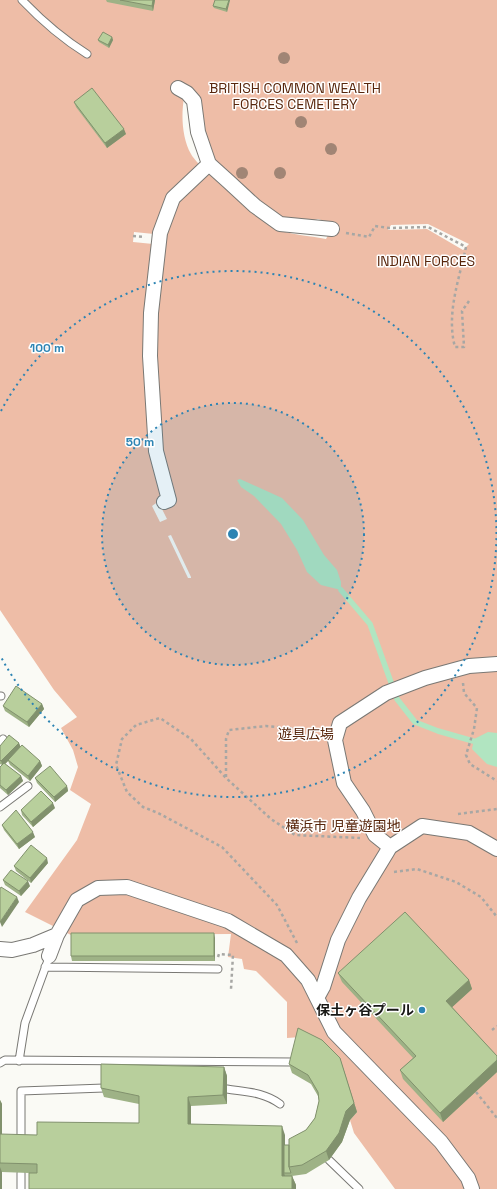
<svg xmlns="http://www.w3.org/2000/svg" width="497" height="1189" font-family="'Space Grotesk','Noto Sans JP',sans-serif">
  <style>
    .green { fill: #eebda7; fill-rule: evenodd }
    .water { fill: #b1e5c1 }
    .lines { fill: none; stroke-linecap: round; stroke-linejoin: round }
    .stream { stroke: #b1e5c1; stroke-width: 5.5 }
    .lane-casing { stroke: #797874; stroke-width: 9 }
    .street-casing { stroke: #797874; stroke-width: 16 }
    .path { stroke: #a7a7a4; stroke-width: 2.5; stroke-dasharray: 3 3; stroke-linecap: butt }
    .lane { stroke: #fff; stroke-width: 7 }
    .street { stroke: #fff; stroke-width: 14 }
    .tree { fill: #a18575 }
    .wall { fill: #9eb286 }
    .shaded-wall { fill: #81916d }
    .building { fill: #b8cf9c; stroke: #81916d }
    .ring { fill: none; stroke: #2d84b3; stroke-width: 2; stroke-dasharray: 2 4 }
    .poi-dot { fill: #2d84b3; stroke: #fff; stroke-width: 1.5 }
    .labels { text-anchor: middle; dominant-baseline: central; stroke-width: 3; stroke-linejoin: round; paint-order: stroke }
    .park-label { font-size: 14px; fill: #58260c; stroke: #fff }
    .poi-label { font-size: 14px; font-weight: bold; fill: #181816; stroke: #fff; text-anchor: end }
    .centre { fill: #2d84b3; stroke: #fff; stroke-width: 2 }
    .ring-label { font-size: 12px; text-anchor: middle; font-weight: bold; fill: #2d84b3; stroke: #fff; stroke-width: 3; stroke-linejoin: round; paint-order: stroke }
  </style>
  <rect width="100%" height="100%" fill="#fafaf5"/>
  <path class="green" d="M0,0H217L227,11L230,0H497V1189H395L354,1133L350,1120L357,1112L301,1037L287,1038V1002L256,971L244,969L242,959L228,957L231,934L71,935L25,912L77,840L91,804L70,790L78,767L73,750L61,728L77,717L54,690L0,610ZM184,98L214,159L283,223H301L318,219L334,224L326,239C311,236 295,235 281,231C268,227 197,167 191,154C182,138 181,115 184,98ZM428,224L469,244L463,250L427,229L388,230L391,225ZM134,232L154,234L153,244L133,242ZM162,499L161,507L167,519L160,522L152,506ZM171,535L191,577V578H188L168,536Z"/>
  <path class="water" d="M240,479L282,498L303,520L324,555L337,570L341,582V590L321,585L307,572L297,550L281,524L254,496L241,487L237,480Z
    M488,732L497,733V767L487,764L472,749L474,739Z"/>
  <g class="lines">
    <path class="stream" d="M341,590L370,624L397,699L415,722L438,731L473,741"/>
    <defs>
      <path id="lane" d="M22,0C42,21 63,39 87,54
        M0,696H1
        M0,742L3,739
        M0,807L28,786
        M45,967L218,969
        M19,1061L25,1023L47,963
        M0,1063L5,1060L294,1062
        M227,1089C246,1092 264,1092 280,1104
        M21,1143V1091L104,1088
        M329,1160L359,1189
        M21,1173V1189"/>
      <path id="street" d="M178,88L187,93L194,101L198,132L209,164L229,182L255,206L280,224L332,229
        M164,502L169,500L156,451L150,356L151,313L160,233L173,198L209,164
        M390,847L375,835L363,811L344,783L335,740L340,723L386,693L425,678L469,666L497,664
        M0,949L12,950L33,945L57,935L77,900L98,888L127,887L228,921L286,955L308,980L334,1032L441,1142L468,1178L472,1189
        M49,956L57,935
        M317,998L323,987L338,940L359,898L387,852L390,847L422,826L469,833L497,849"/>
    </defs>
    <use href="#lane" class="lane-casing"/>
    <use href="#street" class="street-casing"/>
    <path class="path" d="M346,233L369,237L375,226L389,228L428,227L466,247C459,280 446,314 455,347H464L462,311L469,301
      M133,236L145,237
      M463,683L464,693L477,708L474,729L466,755L470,764L497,781
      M226,777V739L229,730L266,726L321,731
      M458,814L497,809
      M394,872L417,869L456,882L481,897L497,917
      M297,943L277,905L222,847L158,813L143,807L127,792L116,765L122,739L136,725L160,718L191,739L226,778L271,819L295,835L360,838
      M218,957L219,954L233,955L231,989
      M492,1030L497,1026
      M476,1092L497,1118"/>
    <use href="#lane" class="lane"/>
    <use href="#street" class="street"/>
  </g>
  <g class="tree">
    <circle cx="284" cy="58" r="6"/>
    <circle cx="301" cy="122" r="6"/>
    <circle cx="331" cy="149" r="6"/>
    <circle cx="242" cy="173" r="6"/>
    <circle cx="280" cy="173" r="6"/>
  </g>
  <path class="wall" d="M106,0H155L153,11L107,2Z
    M230,0L227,12L214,8L213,6Z
    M112,37L113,40L109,48L99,42L98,40Z
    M74,102L126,134L107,148L76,107Z
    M42,704L44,709L29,727L5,711L3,706Z
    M19,743L20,747L40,761L42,766L30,781L10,765L8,761L5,764L21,776L23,781L8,795L0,788V767L2,765L0,764V746Z
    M35,778L67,786L68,791L55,802L37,783Z
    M55,808L33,827L22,815L21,810Z
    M2,825L35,837L19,849L4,830Z
    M48,863L31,883L16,871L14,866Z
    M3,880L30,886L21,896L5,885Z
    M215,938V961H72L71,956Z
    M338,973L469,980L472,989L452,1007L497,1056V1072L443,1122L403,1079L400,1070L413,1058L342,982Z
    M340,1058L357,1112L350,1120L342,1142L329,1160L306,1174L292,1176L296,1185V1189H29V1173L2,1172L0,1189V1100L2,1104V1135H37L139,1123V1104L104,1097L101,1088L224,1067L227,1076V1104L191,1106V1124L285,1135V1145H289L306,1130L315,1118L319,1101L318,1096L311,1084L292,1073L289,1064Z"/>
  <path class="shaded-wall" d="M153,0H155L153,11L152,6Z
    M229,0H230L227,12L226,9Z
    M112,37L113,40L109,48L108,45Z
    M124,129L126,134L107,148L105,143Z
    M42,704L44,709L29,727L27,722Z
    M19,743L21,748L3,766L1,761Z
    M40,761L42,766L30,781L28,776Z
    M21,776L23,781L8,795L6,790Z
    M67,786L68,791L55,802L54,797Z
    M53,803L55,808L33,827L31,822Z
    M33,832L35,837L19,849L17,844Z
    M47,858L48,863L31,883L30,878Z
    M28,881L30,886L21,896L19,891Z
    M17,897L19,902L2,927L0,922Z
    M214,933L215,938V961L214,956Z
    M469,980L472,989L449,1010L446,1001Z
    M340,1058L357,1112L350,1120L342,1142L329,1160L326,1151L346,1111Z
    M497,1060V1072L443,1122L440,1113Z
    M224,1067L227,1076V1104L223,1095Z
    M188,1097L191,1106V1133L188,1124Z
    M0,1100L2,1104V1143L0,1139Z
    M282,1126L285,1135V1173H284L285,1176V1185L282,1176Z
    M0,1167L2,1172V1189H0Z
    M292,1176L296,1185V1189H292Z"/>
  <path class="building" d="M120,0H153L152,6Z
    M215,0H229L226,9L213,6Z
    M103,32L112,37L108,45L98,40Z
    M92,88L124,129L105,143L74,102Z
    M16,686L42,704L27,722L3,706Z
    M9,735L19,743L1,761L0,760V746Z
    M22,745L40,761L28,776L8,760Z
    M4,763L21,776L6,790L0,785V767Z
    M50,766L67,786L54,797L35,778Z
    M41,791L53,803L31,822L21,810Z
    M16,810L33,832L17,844L2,825Z
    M31,845L47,858L30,878L14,866Z
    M11,870L28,881L19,891L3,880Z
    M1,887L17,897L0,922V889Z
    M405,912L469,980L446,1001L497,1056V1060L440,1113L400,1070L416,1056L338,973Z
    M71,933H214V956H71Z
    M298,1028L322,1040L340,1058L354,1103L346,1111L339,1133L326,1151L302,1165L289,1167V1139L306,1130L315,1118L319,1101L318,1092L308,1075L289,1064Z
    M101,1064L224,1067L223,1095L188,1097V1124L282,1126V1176H292V1189H29V1173H37V1164L0,1163V1134L37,1135V1122L139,1123V1096L101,1088Z
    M284,1145H289V1167L291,1173H284Z"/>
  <circle cx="233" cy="534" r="131" fill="#2d84b3" fill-opacity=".12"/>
  <g class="ring">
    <circle cx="233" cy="534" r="131"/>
    <path d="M1 411A263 263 0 1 1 1 657"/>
  </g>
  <circle class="poi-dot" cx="422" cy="1010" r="4"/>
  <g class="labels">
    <g class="park-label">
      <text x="295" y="88">BRITISH COMMON WEALTH<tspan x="295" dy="16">FORCES CEMETERY</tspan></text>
      <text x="426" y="261">INDIAN FORCES</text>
      <text x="306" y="734">遊具広場</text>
      <text x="343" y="826">横浜市 児童遊園地</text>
    </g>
    <g class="poi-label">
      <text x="414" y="1010">保土ヶ谷プール</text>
    </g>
  </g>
  <circle cx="233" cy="534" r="6" class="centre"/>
  <g class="ring-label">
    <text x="47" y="352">100 m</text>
    <text x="140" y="446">50 m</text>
  </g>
</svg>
